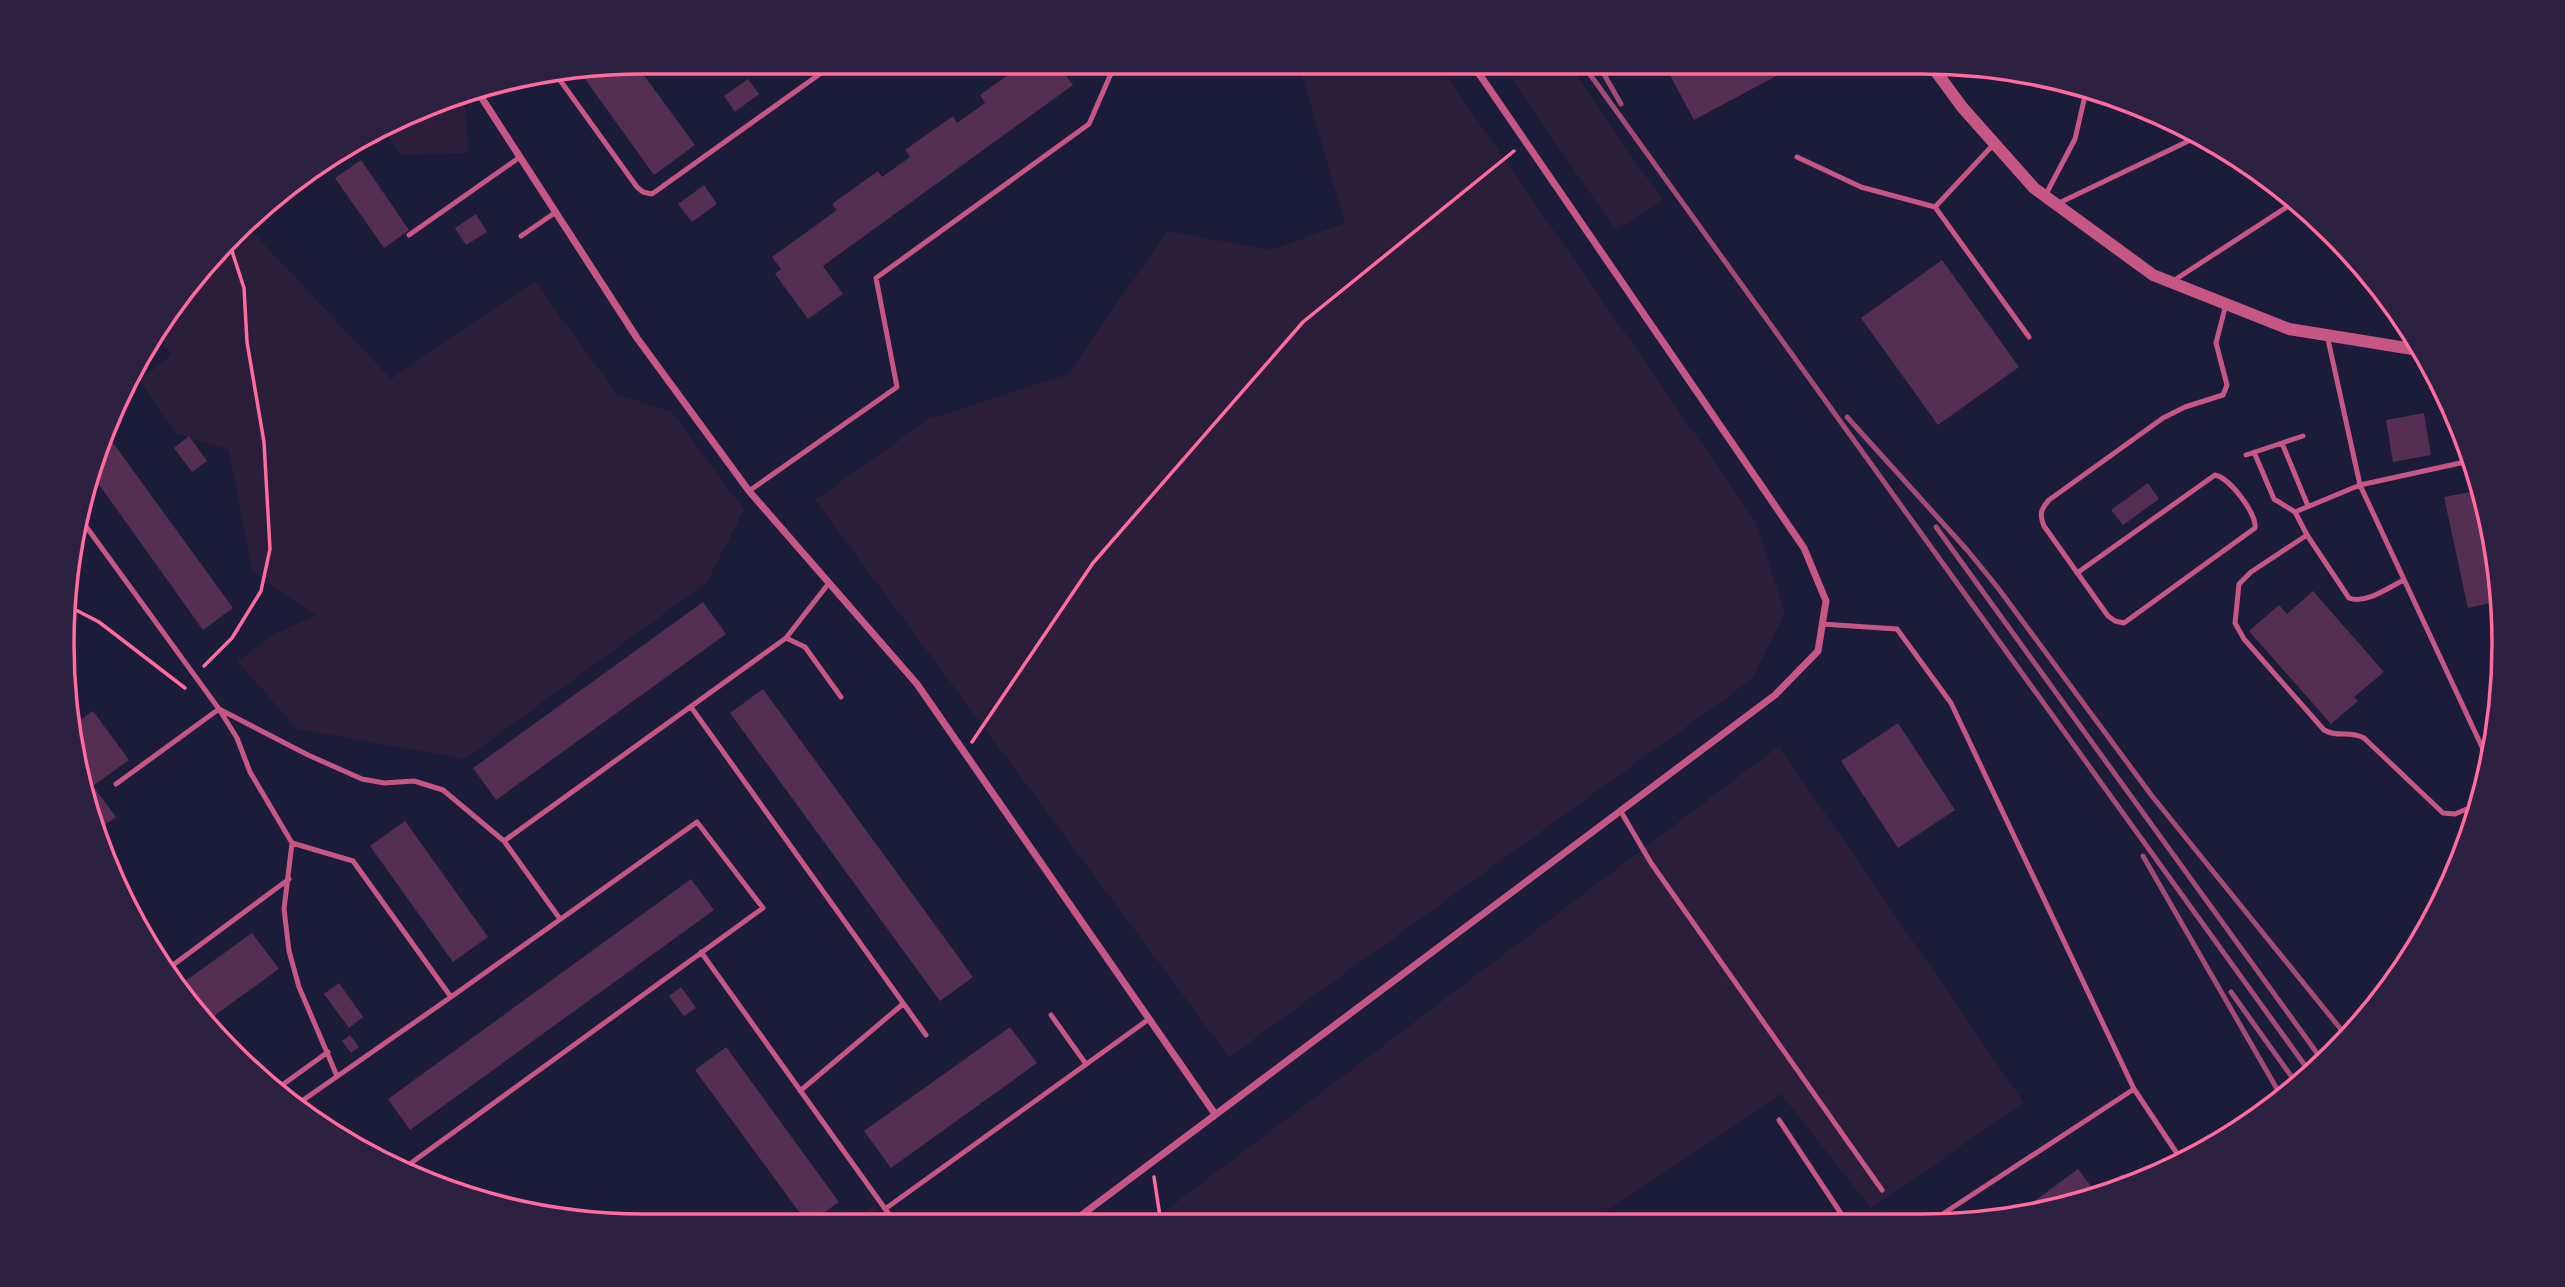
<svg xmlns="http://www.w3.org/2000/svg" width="2565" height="1287" font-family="'DejaVu Sans',sans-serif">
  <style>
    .green { fill: #2a1e3b }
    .building { fill: #542f53 }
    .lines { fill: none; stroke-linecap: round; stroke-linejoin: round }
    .path { stroke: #ff6b9d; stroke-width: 3.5 }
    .service { stroke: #c65784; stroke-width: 5 }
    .minor { stroke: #c65784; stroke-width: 7 }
    .tertiary { stroke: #c65784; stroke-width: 12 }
    .rail { stroke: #a44b75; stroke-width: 5 }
    .rim { fill: none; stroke: #ff6b9d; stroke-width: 3.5 }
  </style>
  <rect width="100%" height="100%" fill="#1b1b3a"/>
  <path class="green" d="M1298,62H1437L1754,519L1785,613L1751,680L1229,1057L815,500L929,419L1068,374L1167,231L1271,250L1345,223Z
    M1501,62H1567L1663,201L1615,230Z
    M456,92L465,108L469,153L401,155L384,131Z
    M247,226L391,379L535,282L617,394L672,412L744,510L707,582L465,759L297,729L237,661L274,635L315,615L252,572L229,450L177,434L140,380L172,355L154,331L159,320Z
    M1779,746L2024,1103L1871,1208L1781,1094L1591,1222L1149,1223Z
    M873,1205L887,1224H847Z"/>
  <path class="building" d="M1026,62H1031L1035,67L1042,62H1056L1073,85L823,266L843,294L808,319L775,274L781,269L772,257L837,210L832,204L878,171L882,177L910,157L905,150L953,116L957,123L985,103L980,95Z
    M1663,62H1773L1780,74L1694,120Z
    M635,63L695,145L654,175L580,72Z
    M748,79L759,94L735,112L724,96Z
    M361,160L409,230L384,248L335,178Z
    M704,185L717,204L692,222L678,204Z
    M476,214L487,232L466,245L455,228Z
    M1942,260L2019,367L1938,425L1861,318Z
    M2424,413L2431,455L2393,462L2386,420Z
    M103,429L233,608L203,630L90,472Z
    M189,436L207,461L192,472L174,448Z
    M2148,483L2159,499L2123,525L2111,510Z
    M2481,490L2499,567L2500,601L2468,608L2444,497Z
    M2313,591L2384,672L2354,697L2358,701L2331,724L2249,631L2279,605L2287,614Z
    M703,602L726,634L496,800L473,768Z
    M763,689L973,977L940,1001L730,713Z
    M93,711L129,760L93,786L116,817L99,829L69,728Z
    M1898,723L1955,810L1898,848L1841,761Z
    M405,821L488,937L453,962L370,846Z
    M691,879L714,910L410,1130L388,1099Z
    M252,933L279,969L207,1021L181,984Z
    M339,983L363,1017L349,1028L324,994Z
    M681,987L696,1008L684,1016L669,996Z
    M1010,1027L1037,1063L891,1168L864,1131Z
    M350,1035L359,1047L351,1053L342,1041Z
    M726,1047L839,1202L808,1224L695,1070Z
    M2078,1169L2096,1193L2122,1174L2130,1185L2014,1216Z"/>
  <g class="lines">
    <path class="path" d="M70,607L99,622L185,688
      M204,666L232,638L261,591L270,549L264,442L247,342L244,288L230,245
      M972,742L1093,563L1303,322L1514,151
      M1154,1177L1161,1223"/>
    <path class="service" d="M557,76L637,187L643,192L652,194L838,61
      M1993,145L1935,207L2029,337
      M1797,157L1861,187L1935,207
      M2045,196L2075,139L2087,87
      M2059,203L2201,135
      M409,235L520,157
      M521,236L556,212
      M2173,281L2296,201
      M2327,335L2360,485L2489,762
      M2282,443L2303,436
      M2254,452L2274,499L2295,512
      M2246,455L2282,443L2308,506
      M2474,460L2360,485L2295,512L2307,535L2251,572L2239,584L2235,623L2244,639L2324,730C2337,738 2350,730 2364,738L2443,813L2455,814L2481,803
      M749,491L897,387L876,278L1089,124L1113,69L1124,62
      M77,514L219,709L237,738L250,772L292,843L284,909L289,951L299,987L337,1076
      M2307,535L2349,598C2365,605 2389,587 2404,580
      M2077,573L2215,475C2230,478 2257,514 2255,528L2124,623L2115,621L2108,616L2044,526C2039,514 2041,509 2049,500L2163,418L2185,407L2223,395L2227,385L2216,343L2226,304
      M1822,624L1897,629L1951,703L2134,1089L2182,1161
      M786,638L805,647L841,697
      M691,707L926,1035
      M116,784L219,709L308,755L362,779L384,783L414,781L443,790L504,841L786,638L829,583
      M1620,810L1651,863L1882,1190
      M504,841L560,919
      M292,843L353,861L451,997L299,1103
      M701,952L896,1224
      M169,968L289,879
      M1051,1015L1086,1064
      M278,1088L328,1052
      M800,1091L903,1004
      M1779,1120L1846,1221
      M400,1171L763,908L697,822L451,997
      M885,1209L1149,1019
      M1932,1221L2134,1089"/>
    <path class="minor" d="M476,89L637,338L749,491L917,684L1215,1114
      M1071,1223L1775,695L1818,651L1826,601L1804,548L1471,62"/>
    <path class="tertiary" d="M1929,62L1962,107L2034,188L2153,275L2289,329L2425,351"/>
    <path class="rail" d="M1581,62L2309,1071
      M1597,62L1621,104
      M1847,417L1968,551L1998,588L2152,796L2348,1038
      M1936,527L2322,1060
      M2143,856L2281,1096
      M2231,992L2296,1083"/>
  </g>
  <path d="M0 0H2565V1287H0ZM644 74H1922A570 570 0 0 1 2492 644V644A570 570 0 0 1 1922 1214H644A570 570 0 0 1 74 644V644A570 570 0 0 1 644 74Z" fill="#2d2142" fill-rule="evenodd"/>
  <path class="rim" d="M644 74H1922A570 570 0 0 1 2492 644V644A570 570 0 0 1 1922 1214H644A570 570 0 0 1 74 644V644A570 570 0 0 1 644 74Z"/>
</svg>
